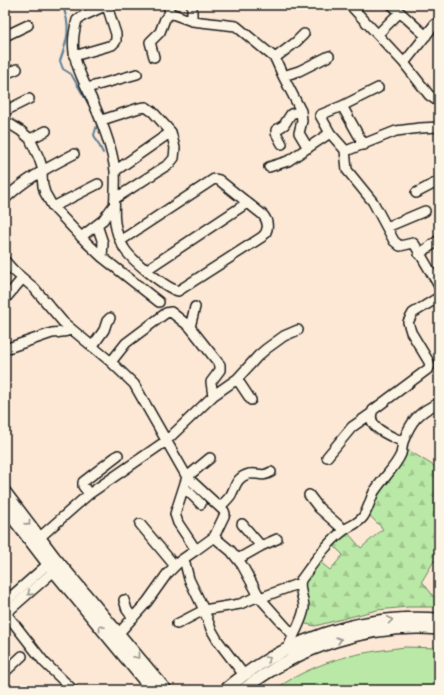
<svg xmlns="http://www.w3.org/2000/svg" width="444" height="695" font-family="'Comic Neue',sans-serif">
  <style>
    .forest { fill: url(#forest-firs); stroke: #6b8261 }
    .pitch { fill: #bae8a6; stroke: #6b8261 }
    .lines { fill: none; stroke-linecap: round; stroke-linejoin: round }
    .stream { stroke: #618098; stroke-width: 2 }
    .minor-casing { stroke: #1c1c1c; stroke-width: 12 }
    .major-casing { stroke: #1c1c1c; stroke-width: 14 }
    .minor { stroke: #fcf5e5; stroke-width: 9 }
    .major { stroke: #fcf5e5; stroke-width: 11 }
    .oneway { stroke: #97938b }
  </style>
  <defs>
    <pattern id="forest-firs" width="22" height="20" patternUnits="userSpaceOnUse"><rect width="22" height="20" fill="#bae8a6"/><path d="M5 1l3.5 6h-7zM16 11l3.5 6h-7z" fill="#9fc68e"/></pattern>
  </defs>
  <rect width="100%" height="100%" fill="#fce8d5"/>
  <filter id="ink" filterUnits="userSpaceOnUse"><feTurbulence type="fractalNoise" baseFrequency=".025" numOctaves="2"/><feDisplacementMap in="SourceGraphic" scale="8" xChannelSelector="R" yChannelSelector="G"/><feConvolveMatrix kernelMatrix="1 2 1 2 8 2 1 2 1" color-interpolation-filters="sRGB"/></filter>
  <g filter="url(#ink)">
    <path class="forest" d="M408,450L439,469V561H434L422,581L439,604V607H408L377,610L315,626L302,623L309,608L305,583L320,562L330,570L343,555L333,545L348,533L361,548L383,529L369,515L379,492Z"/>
    <path class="pitch" d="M405,647L439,648V690H274C300,672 328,660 359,654C374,651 390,649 405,647Z"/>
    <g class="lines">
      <path class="stream" d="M62,5C72,26 67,41 60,61L63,69L71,74L92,110L97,125L94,135L103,153"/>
      <defs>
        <path id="minor" d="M107,5L81,17L77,20C74,31 72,46 75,57C77,69 84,82 89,93C100,117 112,145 115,171C117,200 108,222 124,248C130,259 166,288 178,291L262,237C269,231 269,222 263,215L219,180L214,179L120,241
          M168,5L170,13L192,21L236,26L275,58
          M192,5V21
          M350,5L404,63L429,95L439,102
          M392,5L426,36
          M304,34L296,42L275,58L283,76L299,71L329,56
          M378,34L400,12
          M5,36L28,25
          M74,56L112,45L116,41V34L107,6
          M154,57L150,42L160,32L165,19L170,13
          M404,63L435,24H439
          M5,74L17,69
          M283,76L301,111L302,121L299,133L308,148
          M87,88L137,74
          M378,88L342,106L320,115L330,133L345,150L347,170L373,202L394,241L400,246L413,243L415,245L439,286
          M342,106L364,145
          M5,111L29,99
          M102,120L139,108L146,107L153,112L171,132L175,148L174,158L169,164L116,198
          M5,121L21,131L30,139L39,158L43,170L42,176L43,186L45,193L53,207L86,242L102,257L159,302
          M30,139L46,131
          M282,144L276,133V130L284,125L291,114L301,111
          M346,151L396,131L420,128L439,127
          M269,167L288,161L330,133
          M115,171L171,132
          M416,193L439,181
          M5,199C25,179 49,167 74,154
          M53,207L98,184
          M97,225L103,243L102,257
          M387,227L425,211
          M81,237L103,220L114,205
          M419,254L439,240
          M5,261L13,270L34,288L63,322L111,362L134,384L187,477L175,514L178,523L196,550L180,561L167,574L147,602L119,633
          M146,270L247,203
          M5,299L22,279
          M190,327L195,307
          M92,347L104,330L107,321L110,318
          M5,348H8L52,333C59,332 63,333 71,330
          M111,362L126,343L166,313L171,312L190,327L220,365V370L211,382L213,396
          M237,379L251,400
          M403,442C392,436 364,428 373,410L428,369L430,366L429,362L411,332L408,322L413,313L439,297
          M327,457L352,427L372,413
          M210,458L187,477L224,511L225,514L214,537L231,551L242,565L260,598L300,583
          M184,487L201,504
          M89,494L83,486V482L118,455
          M309,495L319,508L344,530
          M220,507C224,503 228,499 231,495C236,485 237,477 249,474C258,472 261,478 271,472
          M140,524L175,566
          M242,524L261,546
          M39,538L89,494L166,441L214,395L237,379L258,356L266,349L284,336L298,330
          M196,550L214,537
          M184,559L189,579L204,610L211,629L218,641L244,675
          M238,559L261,546L277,539
          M260,598L293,635
          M124,600L127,610L133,618
          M5,602L48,564
          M5,612L44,662L73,690
          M5,614L54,571
          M177,624L204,610L240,604L259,596
          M288,648C292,637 304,618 304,607C304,599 298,588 301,580C314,562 326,544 343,531C349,526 358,524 363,517C368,510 370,500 374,492C382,479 395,468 401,454C402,450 402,446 403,442C411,421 418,412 439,403
          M5,672L22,656"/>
        <path id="major" d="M5,492L55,558L166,690
          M5,508L48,564L152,690
          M225,690C283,640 362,613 439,619
          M243,690C298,647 369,623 439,629"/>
      </defs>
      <use href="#minor" class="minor-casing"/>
      <use href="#major" class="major-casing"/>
      <use href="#minor" class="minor"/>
      <use href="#major" class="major"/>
    </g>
    <defs><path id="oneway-chevron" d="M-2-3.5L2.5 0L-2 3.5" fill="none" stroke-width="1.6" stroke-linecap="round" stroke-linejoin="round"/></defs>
    <g class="oneway">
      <use href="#oneway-chevron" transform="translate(28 523) rotate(53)"/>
      <use href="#oneway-chevron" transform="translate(30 593) rotate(139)"/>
      <use href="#oneway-chevron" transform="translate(390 620) rotate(-7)"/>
      <use href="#oneway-chevron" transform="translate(101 628) rotate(-130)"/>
      <use href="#oneway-chevron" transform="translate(339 640) rotate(-16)"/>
      <use href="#oneway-chevron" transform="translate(137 656) rotate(50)"/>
      <use href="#oneway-chevron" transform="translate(268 659) rotate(-30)"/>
    </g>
  </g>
  <rect width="444" height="695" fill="none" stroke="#fcf5e5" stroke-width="20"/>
  <rect x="10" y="10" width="424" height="675" fill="none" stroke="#1c1c1c" stroke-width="1.5" filter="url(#ink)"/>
</svg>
